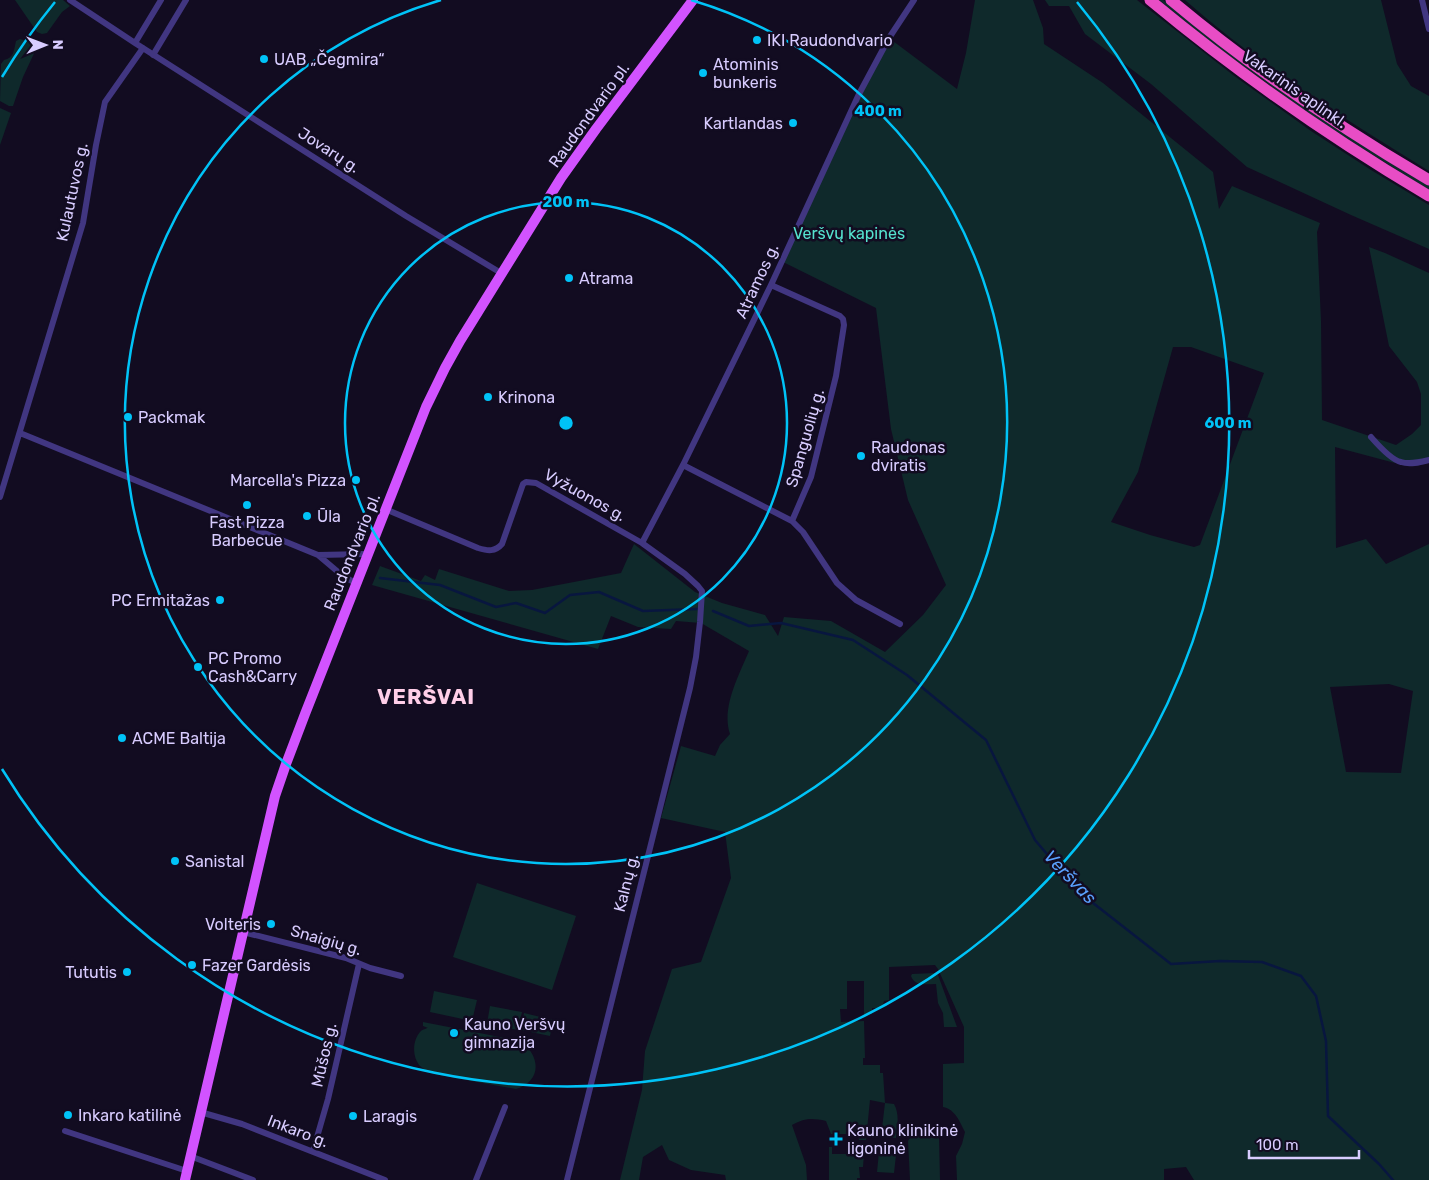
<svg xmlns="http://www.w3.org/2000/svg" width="1429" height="1180" font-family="Rubik,sans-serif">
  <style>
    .green { fill: #0f292b; fill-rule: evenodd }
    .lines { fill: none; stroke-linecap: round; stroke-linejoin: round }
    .stream { stroke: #08163f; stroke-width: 2.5 }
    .minor { stroke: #413681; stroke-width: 6 }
    .primary { stroke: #d253ff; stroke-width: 10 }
    .trunk { stroke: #e84dc5; stroke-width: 11 }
    .ring { fill: none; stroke: #00c3f7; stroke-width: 2.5 }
    .poi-dot { fill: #00c3f7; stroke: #120c21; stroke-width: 2 }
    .labels { text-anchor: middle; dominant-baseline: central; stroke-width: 5; stroke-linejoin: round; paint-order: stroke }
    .poi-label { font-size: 16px; fill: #d8ccff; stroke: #120c21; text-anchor: start }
    .street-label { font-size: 16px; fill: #d8ccff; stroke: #120c21 }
    .park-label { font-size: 16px; fill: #55e2ce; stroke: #120c21 }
    .water-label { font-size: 18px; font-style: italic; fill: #5aa1ff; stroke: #120c21 }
    .district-label { font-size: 21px; font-weight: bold; letter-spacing: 1px; fill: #ffcee8; stroke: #120c21 }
    .centre { fill: #00c3f7; stroke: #120c21; stroke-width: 2.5 }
    .ring-label { font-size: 15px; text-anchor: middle; font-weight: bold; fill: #00c3f7; stroke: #120c21; stroke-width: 5; stroke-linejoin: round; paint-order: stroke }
  </style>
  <rect width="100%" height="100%" fill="#120c21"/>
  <path class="green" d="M15,0H63L70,6L62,12L47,33L42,34L37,32Z
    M975,0H1033L1043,28L1044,44L1103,83L1213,172L1219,209L1232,186L1320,223L1317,232L1321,321L1322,420L1396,445L1412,434L1421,425V394L1417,382L1389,346L1369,247L1385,253L1429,273V457L1418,460L1395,463L1335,447L1336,548L1366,539L1386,564L1429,544V1180H1194L1186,1167L1164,1169V1180H957L956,1156L962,1144L965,1132C960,1122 955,1109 943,1107V1064L964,1063V1027L938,969L935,965L889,967V1000L884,1001L882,1008H872V1014H864V981H847V1009H840L841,1022L864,1021L865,1058H863V1065H880V1073H883L885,1103L894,1104C900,1115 897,1126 896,1138L881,1137L885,1103L870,1100L866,1140H859L858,1134H831L826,1121C812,1118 805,1118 792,1125L806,1165L807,1180H726L725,1175L691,1170L669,1160L662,1145L643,1157L639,1180H620L642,1090L645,1051L672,969L701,962L731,878L725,832L661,818L681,746L715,756L720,745L730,734C721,708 739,675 749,651L701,623L676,621L671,629L638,627L611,616L598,649L372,585L380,566L421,581L425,575L435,580L439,569L509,591L532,590L621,573L634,544L695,592L722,603L765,615L778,636L784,617L831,621L885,652L923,615L946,585L908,500L891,429L876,308L781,261L889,38L957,89L966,53ZM1173,347H1191L1264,373L1200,545L1194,547L1150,535L1111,522L1138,472ZM1389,684L1413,691L1401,773L1346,772L1330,687Z
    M1045,0H1137L1233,75L1311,131L1371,170L1429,205V249L1351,215L1247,167L1151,84L1085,34L1069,6H1049Z
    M1159,0H1163L1215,42L1381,157L1429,186V190L1319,121L1213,44Z
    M1185,0H1381L1397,64L1411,86L1429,96V171C1345,119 1259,66 1185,0Z
    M20,39L27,41L37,47L23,77L13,106H9L0,101L1,64L4,60C14,58 14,50 16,41Z
    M0,108L11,113L0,145Z
    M477,883L576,916L552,990L453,957Z
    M935,973L938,975L957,1027H944L943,1013L938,1003L936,984C926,984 915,987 911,976L912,974Z
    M434,991L477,1000L472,1021L430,1012Z
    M490,1006L522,1012L518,1030L487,1024Z
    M524,1013L553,1020L550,1036L521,1030Z
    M423,1022L536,1044L535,1049L528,1048C542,1065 536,1083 516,1089L434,1074C429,1072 424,1070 420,1066C412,1057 412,1040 421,1031C422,1030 427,1028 428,1028L423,1026Z
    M926,1132L939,1137L940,1180H910L908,1141L912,1135Z
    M829,1147H832V1154H864L863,1167H859L860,1178H857V1180H829Z
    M879,1152L896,1155L894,1173L877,1172Z"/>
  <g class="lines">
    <path class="stream" d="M380,578L440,585L496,607L516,603L545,613L570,595L599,592L643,611L697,609
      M713,611L749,626L781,623L853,640L907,675L986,740L1035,840L1079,892L1171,964L1220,961L1262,962L1301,976L1316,996L1326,1041L1328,1116L1379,1164L1393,1180"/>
    <path class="minor" d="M70,0L135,43L406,216L501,273
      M1422,0L1429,29
      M135,43L161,0
      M153,55L186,0
      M771,285L840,316L843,319L844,325L836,376L811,477L792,521L803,532L837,583L856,600L900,624
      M20,433L318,555L344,577L356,583
      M1371,437C1378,445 1391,460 1401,462C1410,465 1421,462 1429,460
      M683,465L792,521
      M0,497L83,223L96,145L105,102L143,48
      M385,509L478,548C488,551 495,552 502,544L523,484L526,482L536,483L642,543L685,574L698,586L702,591L700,622L696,657L690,688L567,1180
      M642,543L683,465L771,285L859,94L889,38L914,0
      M318,555L367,554
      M243,932L346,958L370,968L401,976
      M200,1112L242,1124L385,1180
      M65,1131L187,1171
      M313,1151L328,1099L359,964
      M190,1156L253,1180
      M476,1180L505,1107"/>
    <path class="primary" d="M185,1180L275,796L286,764L305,714L426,407L445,368L460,341L561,178L596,129L693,0"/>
    <path class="trunk" d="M1150,0C1238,73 1331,138 1429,196
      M1171,0C1251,67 1339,127 1429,180"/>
  </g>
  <g class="ring">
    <circle cx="566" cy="423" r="221"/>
    <path d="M691 0A441 441 0 1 1 441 0"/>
    <path d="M2 77A662 662 0 0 1 55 2M1077 2A662 662 0 1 1 2 769"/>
  </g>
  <g class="poi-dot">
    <circle cx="757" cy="40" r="5"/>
    <circle cx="264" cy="59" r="5"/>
    <circle cx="703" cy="73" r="5"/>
    <circle cx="793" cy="123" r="5"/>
    <circle cx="569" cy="278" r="5"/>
    <circle cx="488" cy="397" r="5"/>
    <circle cx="128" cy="417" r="5"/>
    <circle cx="861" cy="456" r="5"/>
    <circle cx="356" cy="480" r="5"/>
    <circle cx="247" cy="505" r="5"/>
    <circle cx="307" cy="516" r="5"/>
    <circle cx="220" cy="600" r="5"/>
    <circle cx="198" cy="667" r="5"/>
    <circle cx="122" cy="738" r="5"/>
    <circle cx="175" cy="861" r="5"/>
    <circle cx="271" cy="924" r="5"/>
    <circle cx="192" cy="965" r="5"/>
    <circle cx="127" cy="972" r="5"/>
    <circle cx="454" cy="1033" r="5"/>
    <circle cx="68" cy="1115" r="5"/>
    <circle cx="353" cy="1116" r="5"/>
    <path d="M833.5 1131.5h5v5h5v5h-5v5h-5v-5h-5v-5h5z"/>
  </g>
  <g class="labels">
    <g class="poi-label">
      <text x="767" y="40">IKI Raudondvario</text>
      <text x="274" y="59">UAB „Čegmira“</text>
      <text x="713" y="64">Atominis<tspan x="713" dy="18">bunkeris</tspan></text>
      <text x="783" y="123" text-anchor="end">Kartlandas</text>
      <text x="579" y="278">Atrama</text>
      <text x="498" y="397">Krinona</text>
      <text x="138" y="417">Packmak</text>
      <text x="871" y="447">Raudonas<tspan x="871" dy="18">dviratis</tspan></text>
      <text x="346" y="480" text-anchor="end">Marcella's Pizza</text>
      <text x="317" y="516">Ūla</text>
      <text x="247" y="522" text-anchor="middle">Fast Pizza<tspan x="247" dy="18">Barbecue</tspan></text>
      <text x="210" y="600" text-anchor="end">PC Ermitažas</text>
      <text x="208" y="658">PC Promo<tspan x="208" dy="18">Cash&amp;Carry</tspan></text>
      <text x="132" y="738">ACME Baltija</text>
      <text x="185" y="861">Sanistal</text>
      <text x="261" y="924" text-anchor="end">Volteris</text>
      <text x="202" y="965">Fazer Gardėsis</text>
      <text x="117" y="972" text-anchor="end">Tututis</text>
      <text x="464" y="1024">Kauno Veršvų<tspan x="464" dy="18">gimnazija</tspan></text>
      <text x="78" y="1115">Inkaro katilinė</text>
      <text x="363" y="1116">Laragis</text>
      <text x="847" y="1130">Kauno klinikinė<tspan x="847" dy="18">ligoninė</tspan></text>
    </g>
    <g class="street-label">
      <text transform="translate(1295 89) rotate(35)">Vakarinis aplinkl.</text>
      <text transform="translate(589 115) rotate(-54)">Raudondvario pl.</text>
      <text transform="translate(329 150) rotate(33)">Jovarų g.</text>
      <text transform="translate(72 192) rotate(-78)">Kulautuvos g.</text>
      <text transform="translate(757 281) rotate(-65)">Atramos g.</text>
      <text transform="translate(805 438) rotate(-74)">Spanguolių g.</text>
      <text transform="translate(585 495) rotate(29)">Vyžuonos g.</text>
      <text transform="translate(352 552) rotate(-68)">Raudondvario pl.</text>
      <text transform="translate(626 883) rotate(-76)">Kalnų g.</text>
      <text transform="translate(326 940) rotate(16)">Snaigių g.</text>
      <text transform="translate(324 1055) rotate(-77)">Mūšos g.</text>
      <text transform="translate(298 1131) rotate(21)">Inkaro g.</text>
    </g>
    <g class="park-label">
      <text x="849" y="233">Veršvų kapinės</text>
    </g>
    <g class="water-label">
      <text transform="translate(1070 877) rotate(46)">Veršvas</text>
    </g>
    <g class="district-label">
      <text x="426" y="696">VERŠVAI</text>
    </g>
  </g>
  <circle cx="566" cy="423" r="8" class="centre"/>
  <g class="ring-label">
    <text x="878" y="116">400 m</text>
    <text x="566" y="207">200 m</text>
    <text x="1228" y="428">600 m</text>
  </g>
  <g transform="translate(45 45) rotate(89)" stroke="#120c21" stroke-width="4" paint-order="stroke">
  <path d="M0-4L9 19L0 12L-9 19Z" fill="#d8ccff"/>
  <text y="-8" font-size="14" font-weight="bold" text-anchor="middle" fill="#d8ccff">N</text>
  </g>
  <path d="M1249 1150v8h110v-8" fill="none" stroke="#d8ccff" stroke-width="2.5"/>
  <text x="1256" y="1150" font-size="15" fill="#d8ccff" stroke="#120c21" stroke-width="4" paint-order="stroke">100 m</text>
</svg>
